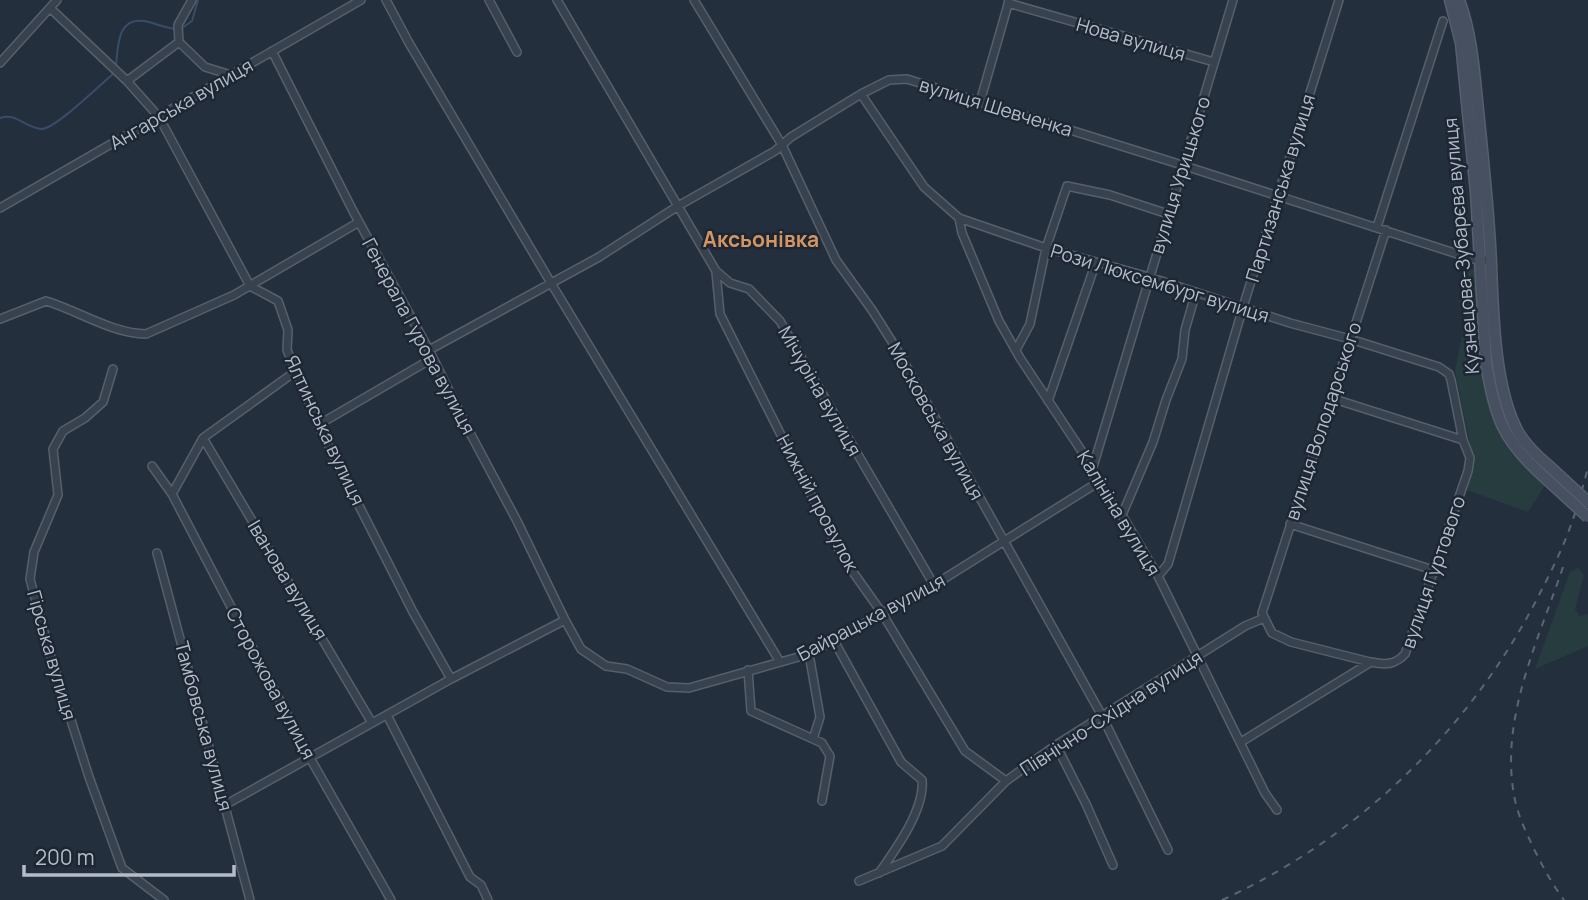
<svg xmlns="http://www.w3.org/2000/svg" width="1588" height="900" font-family="Manrope,sans-serif">
  <style>
    .green { fill: #263c3f }
    .lines { fill: none; stroke-linecap: round; stroke-linejoin: round }
    .stream { stroke: #394c67; stroke-width: 2 }
    .street-casing { stroke: #565f6c; stroke-width: 10 }
    .secondary-casing { stroke: #565f6c; stroke-width: 13 }
    .street { stroke: #38414e; stroke-width: 7 }
    .secondary { stroke: #465061; stroke-width: 10 }
    .rail { stroke: #5a6575; stroke-width: 2; stroke-dasharray: 7 7; stroke-linecap: butt }
    .secondary-bridge-casing { stroke: #565f6c; stroke-width: 13; stroke-linecap: butt }
    .secondary-bridge { stroke: #465061; stroke-width: 10 }
    .labels { text-anchor: middle; dominant-baseline: central; stroke-width: 5; stroke-linejoin: round; paint-order: stroke }
    .street-label { font-size: 19px; fill: #b4bcc9; stroke: #1d2633 }
    .neighbourhood-label { font-size: 21px; font-weight: bold; fill: #d59563; stroke: #1d2633 }
  </style>
  <rect width="100%" height="100%" fill="#242f3e"/>
  <path class="green" d="M1468,264L1475,271C1476,325 1477,406 1510,451C1520,464 1533,474 1545,485L1528,512L1467,490L1472,473V454L1455,371L1467,311L1459,303Z
    M1578,568L1584,575L1575,609L1579,616L1588,614V646L1535,669L1570,572Z"/>
  <g class="lines">
    <path class="stream" d="M182,28L192,21L198,0
      M116,66C118,43 118,14 149,22C158,25 167,28 176,29
      M0,118C17,112 26,129 42,129C56,128 100,85 113,74"/>
    <defs>
      <path id="street" d="M192,0L178,25L179,42L205,67L231,75
        M386,0L409,43L551,283L780,662
        M489,0L517,52
        M557,0L716,271L730,283L749,289L780,321L934,585
        M694,0L782,145L836,260L872,310L896,348L1101,714L1168,850
        M1008,3L1214,62
        M50,8L127,81L159,117L250,286L278,301L288,330L287,350L318,425L413,612L451,679
        M272,51L353,211L429,350L469,431L517,521L565,620L581,649L606,666L627,669L667,687L689,688L809,654L934,585L1097,483
        M0,63L57,0
        M127,81L179,42
        M861,94L924,187L959,218L1046,248L1149,277L1290,323L1350,339L1439,367L1449,374L1451,380L1463,440
        M980,102L1009,1
        M0,208L361,0
        M959,218L962,233L999,321L1020,358L1081,450L1097,483L1125,520L1158,576L1265,793L1277,810
        M1377,227L1443,21
        M716,272L720,314L843,558L882,613L965,751L1006,781
        M0,319L46,301C79,311 111,333 146,334L234,295L359,222
        M429,350L599,257L678,206L775,151L791,137L861,94L889,80L907,79L1182,165L1473,259L1491,261
        M1016,350L1030,324L1046,248L1067,186L1110,195L1168,214
        M113,369L103,402L85,418L63,431L53,449L58,495L34,552L30,579L50,654L89,777L122,868L164,900
        M1048,401L1096,262
        M318,425L433,358
        M203,438L372,723
        M152,466L172,494L310,758L391,900
        M1092,470L1233,0
        M172,494L203,438L296,371
        M1122,515L1153,442L1166,400L1182,359L1185,330L1196,292
        M1290,524L1433,570
        M157,553L250,900
        M1158,576L1168,564L1243,307L1339,0
        M833,639L901,762L922,780C925,809 896,849 879,873
        M809,654L820,717L813,739
        M1370,662L1291,642L1272,633L1262,613L1386,230
        M748,670L751,711L822,743L830,756L822,801
        M387,715L470,877L481,885L488,900
        M1241,742L1371,662C1385,665 1395,665 1405,654L1468,471L1470,458L1463,440L1331,398
        M1056,745L1086,804L1113,865
        M225,805L451,679L565,620
        M859,881L942,846L1006,781L1056,745L1245,626L1264,618"/>
      <path id="secondary" d="M1450,0L1461,43L1476,192L1486,364C1496,417 1501,438 1542,475
        M1459,0C1472,35 1474,73 1478,110C1483,161 1489,213 1491,264C1493,314 1494,388 1518,432C1526,446 1538,457 1550,467"/>
    </defs>
    <use href="#street" class="street-casing"/>
    <use href="#secondary" class="secondary-casing"/>
    <use href="#street" class="street"/>
    <use href="#secondary" class="secondary"/>
    <path class="rail" d="M1563,567C1539,639 1500,717 1514,795C1517,814 1526,832 1534,849C1543,867 1552,884 1564,900
      M1222,900C1359,837 1469,731 1538,597C1551,572 1564,546 1573,519C1579,503 1583,485 1588,468"/>
    <defs>
      <path id="secondary-bridge" d="M1550,467L1588,502
        M1542,475L1588,517"/>
    </defs>
    <use href="#secondary-bridge" class="secondary-bridge-casing"/>
    <use href="#secondary-bridge" class="secondary-bridge"/>
  </g>
  <g class="labels">
    <g class="street-label">
      <text transform="translate(1131 39) rotate(16)">Нова вулиця</text>
      <text transform="translate(181 104) rotate(-30)">Ангарська вулиця</text>
      <text transform="translate(996 107) rotate(17)">вулиця Шевченка</text>
      <text transform="translate(1180 175) rotate(-73)">вулиця Урицького</text>
      <text transform="translate(1280 188) rotate(-73)">Партизанська вулиця</text>
      <text transform="translate(1461 246) rotate(-95)">Кузнецова-Зубарєва вулиця</text>
      <text transform="translate(1160 283) rotate(17)">Рози Люксембург вулиця</text>
      <text transform="translate(419 336) rotate(62)">Генерала Гурова вулиця</text>
      <text transform="translate(820 391) rotate(60)">Мічуріна вулиця</text>
      <text transform="translate(936 421) rotate(61)">Московська вулиця</text>
      <text transform="translate(1323 421) rotate(-72)">вулиця Володарського</text>
      <text transform="translate(325 430) rotate(65)">Ялтинська вулиця</text>
      <text transform="translate(818 503) rotate(62)">Нижній провулок</text>
      <text transform="translate(1119 513) rotate(59)">Калініна вулиця</text>
      <text transform="translate(1433 572) rotate(-71)">вулиця Гуртового</text>
      <text transform="translate(288 580) rotate(59)">Іванова вулиця</text>
      <text transform="translate(871 617) rotate(-28)">Байрацька вулиця</text>
      <text transform="translate(52 655) rotate(74)">Гірська вулиця</text>
      <text transform="translate(271 683) rotate(62)">Сторожова вулиця</text>
      <text transform="translate(1111 713) rotate(-33)">Північно-Східна вулиця</text>
      <text transform="translate(204 726) rotate(75)">Тамбовська вулиця</text>
    </g>
    <g class="neighbourhood-label">
      <text x="761" y="239">Аксьонівка</text>
    </g>
  </g>
  <path d="M24 865v10h210v-10" fill="none" stroke="#b4bcc9" stroke-width="3.5"/>
  <text x="35" y="865" font-size="21" fill="#b4bcc9" stroke="#1d2633" stroke-width="5" paint-order="stroke">200 m</text>
</svg>
